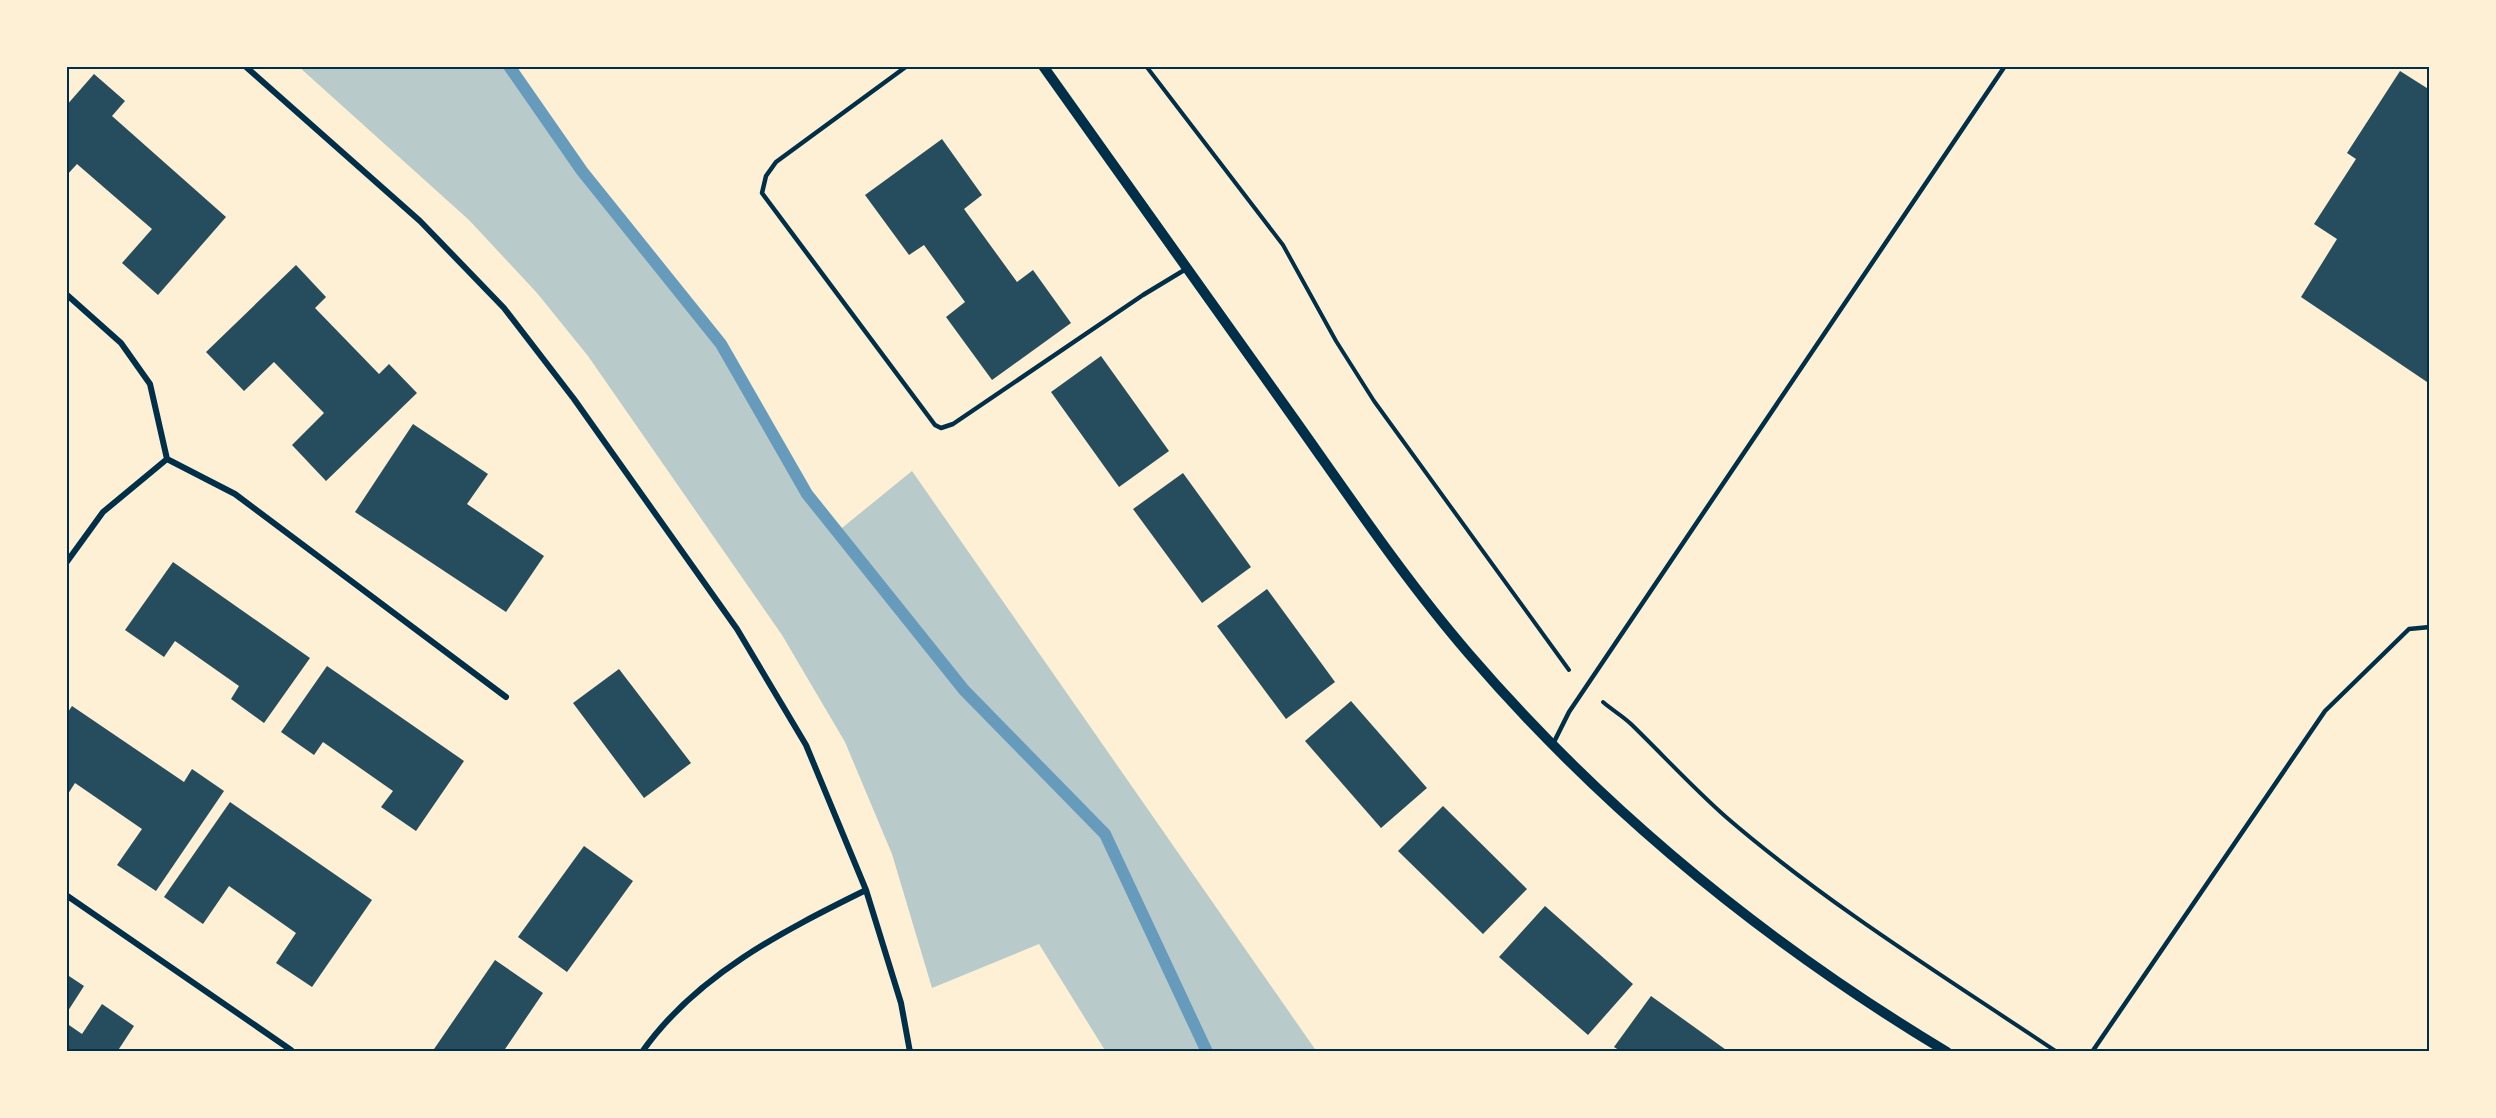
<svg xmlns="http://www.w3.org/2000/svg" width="2496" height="1118" font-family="'Roboto Condensed',sans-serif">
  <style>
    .green { fill: #b9caca }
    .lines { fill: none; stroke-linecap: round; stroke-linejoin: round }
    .stream { stroke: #669bbc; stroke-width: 12 }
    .building { fill: #264d5e }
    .path { stroke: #003049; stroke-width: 4 }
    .service { stroke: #003049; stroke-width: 4.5 }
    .minor { stroke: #003049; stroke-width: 6 }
    .tertiary { stroke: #003049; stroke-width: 10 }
    .neatline { fill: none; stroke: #003049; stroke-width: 2 }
  </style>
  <rect width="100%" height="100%" fill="#fdf0d5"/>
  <path class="green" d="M298,66H509L582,171L721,344L807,494L837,532L912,471L1317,1052H1106L1039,944L932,988L892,854L845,742L782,635L588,356L537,293L469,220Z"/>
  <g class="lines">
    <path class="stream" d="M509,66L582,171L721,344L807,494L964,690L1105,834L1207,1052"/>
  </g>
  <path class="building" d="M2400,71L2430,90V384L2301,297L2337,239L2314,224L2356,159L2347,153Z
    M94,74L125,101L112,116L226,217L158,295L122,263L152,229L77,164L66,176V106Z
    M942,139L982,195L964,209L1017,282L1033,270L1071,323L992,380L946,317L965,302L924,245L909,255L865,195Z
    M296,265L326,297L315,308L379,374L389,364L417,393L326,481L292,445L324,413L274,362L244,391L206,352Z
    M1101,356L1169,451L1119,487L1051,392Z
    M413,424L488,474L467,504L544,556L506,612L355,512Z
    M1183,473L1251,567L1202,603L1133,509Z
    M173,562L310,658L264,723L231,699L239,686L175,641L164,657L125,630Z
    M1267,589L1335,682L1286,719L1217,626Z
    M327,666L464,761L416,831L381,807L393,791L323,742L314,755L281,732Z
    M619,669L691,763L644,798L573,703Z
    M1351,701L1427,788L1381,828L1305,741Z
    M72,706L184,782L192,769L224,791L156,891L117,865L142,829L75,783L66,797V715Z
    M230,802L372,900L312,987L276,963L296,933L229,886L203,924L164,897Z
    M1443,806L1527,889L1483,934L1398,851Z
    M584,846L633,881L567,972L518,937Z
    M1545,906L1633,984L1588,1035L1499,957Z
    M495,960L543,993L503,1052H432Z
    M66,974L84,986L66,1014Z
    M1651,996L1729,1052H1622L1614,1047Z
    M102,1004L134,1026L117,1052H66V1023L82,1034Z"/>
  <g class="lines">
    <path class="path" d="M1146,66L1283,245L1336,341L1374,401L1569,670
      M1603,702C1612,710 1623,716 1631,724C1663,755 1692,787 1726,817C1828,905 1945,977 2057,1052"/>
    <path class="service" d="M907,66L776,162L766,176L762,193L935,425L941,428L953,424L1143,295L1186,269
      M1553,744L1569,712L2005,66
      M2092,1052L2325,711L2409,629L2430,627"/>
    <path class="minor" d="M245,66L420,221L504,308L574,399L737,629L806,745L866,890L901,1003L910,1052
      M66,294L121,343L150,384L167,459L103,512L66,563
      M167,459L235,494L506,697
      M66,895L291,1050
      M642,1052C696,975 783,931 866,890"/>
    <path class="tertiary" d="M1043,66C1127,184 1211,302 1295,420C1351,499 1406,581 1469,654C1605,812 1769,945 1947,1052"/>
  </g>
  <rect width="2496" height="1118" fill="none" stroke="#fdf0d5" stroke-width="135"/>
  <rect x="68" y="68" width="2360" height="982" class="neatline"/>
</svg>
